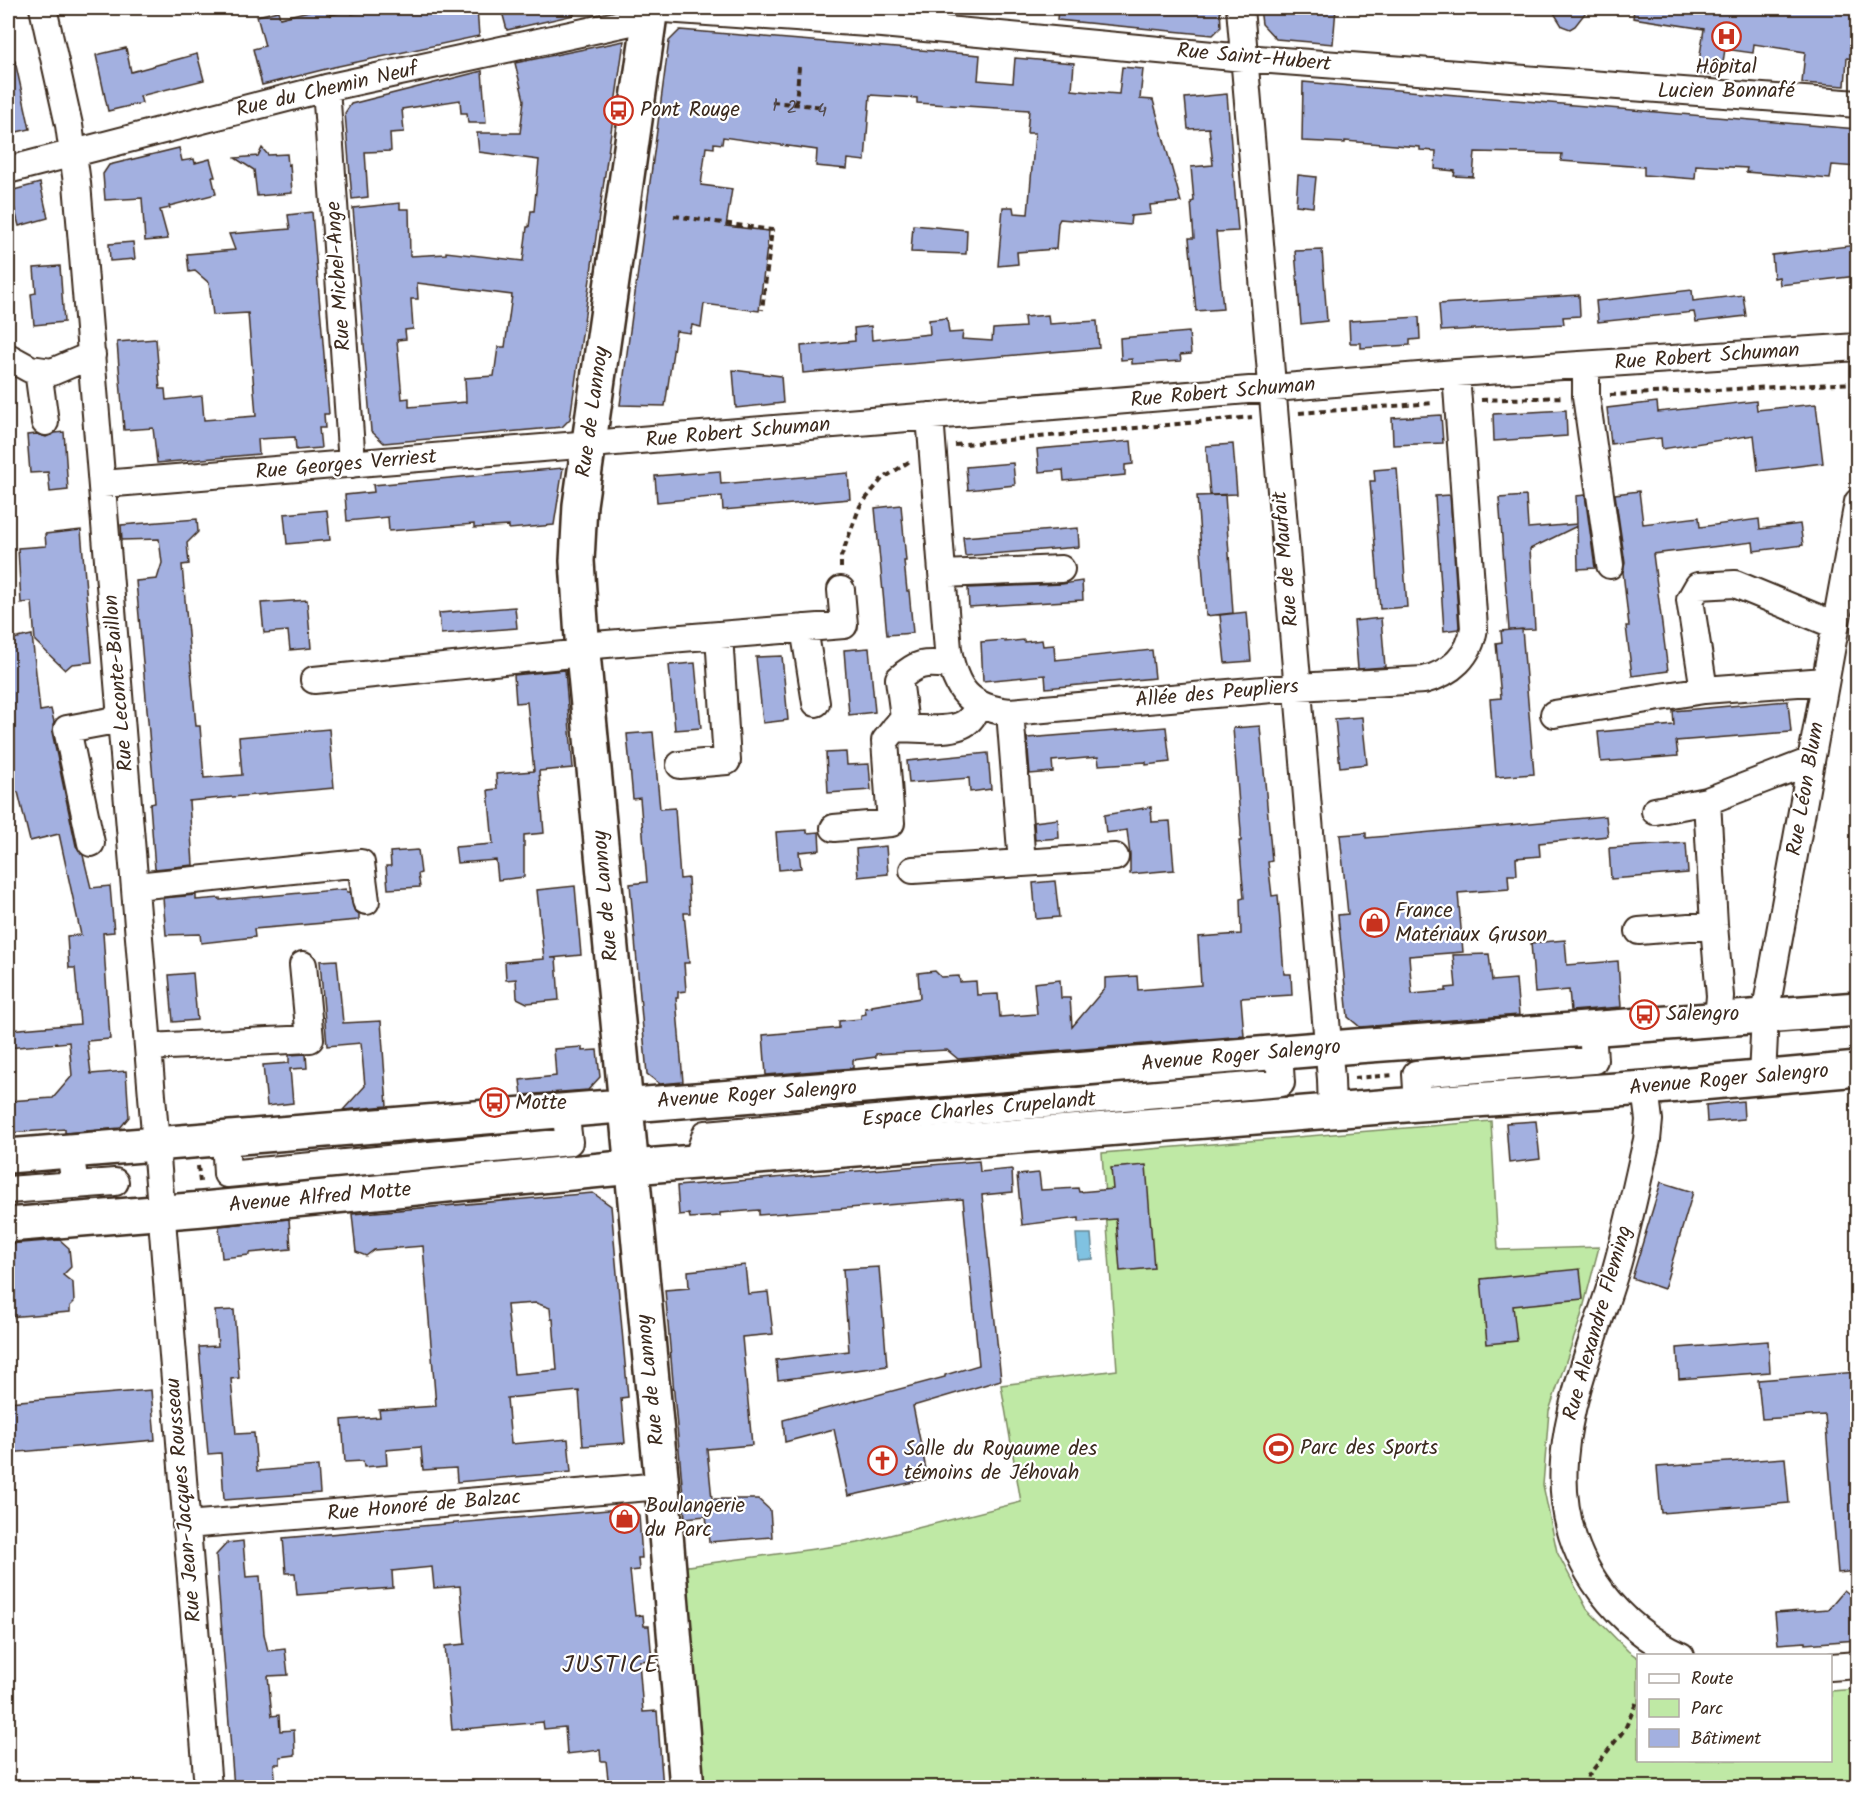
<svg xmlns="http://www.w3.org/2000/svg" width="1865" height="1795" font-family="Kalam,sans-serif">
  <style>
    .green { fill: #bfe9a5; stroke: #7d8a62; stroke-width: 1.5 }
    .water { fill: #80c2e1; stroke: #648593; stroke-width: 1.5 }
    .building { fill: #a3b0e0; stroke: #3b2a1e; stroke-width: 1.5; fill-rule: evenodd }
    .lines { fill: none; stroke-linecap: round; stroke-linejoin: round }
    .minor-casing { stroke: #3b2a1e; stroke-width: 30 }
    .major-casing { stroke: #3b2a1e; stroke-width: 38 }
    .path { stroke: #3b2a1e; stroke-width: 4; stroke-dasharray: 6 4.5; stroke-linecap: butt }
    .minor { stroke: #fff; stroke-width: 26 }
    .major { stroke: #fff; stroke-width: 33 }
    .labels { text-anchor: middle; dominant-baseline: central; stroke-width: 4.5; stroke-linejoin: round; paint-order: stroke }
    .number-label { font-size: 18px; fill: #554c4e }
    .street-label { font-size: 21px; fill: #3b2a1e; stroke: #fff }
    .poi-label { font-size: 21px; fill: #3b2a1e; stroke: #fff; text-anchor: start }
    .quarter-label { font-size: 24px; letter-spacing: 1.5px; fill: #3b2a1e; stroke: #fff }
  </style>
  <rect width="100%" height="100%" fill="#fff"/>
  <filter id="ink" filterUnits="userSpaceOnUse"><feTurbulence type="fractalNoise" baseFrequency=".0167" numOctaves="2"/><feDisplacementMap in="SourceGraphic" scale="12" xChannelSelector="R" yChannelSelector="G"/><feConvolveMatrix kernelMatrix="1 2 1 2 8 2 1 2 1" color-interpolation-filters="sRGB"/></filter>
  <g filter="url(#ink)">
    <path class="green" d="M1491,1121L1498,1250L1599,1247L1580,1320L1549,1411L1543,1485L1557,1552L1587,1609L1628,1651L1638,1658V1760H1830L1831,1691L1857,1689V1787H705L681,1567L858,1543L1021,1502L1001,1385L1117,1370L1102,1153Z"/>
    <path class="water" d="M1076,1234H1091L1093,1259L1078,1260Z"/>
    <path class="building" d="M321,8H329L330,15L352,10V14L381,8H477L479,36L334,67L262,85L253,49L265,46L257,16L278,11L280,18Z
      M501,8H573L574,15L507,30Z
      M1058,8H1220L1221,27L1213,35L1057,20Z
      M1260,8H1336L1333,44L1276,39L1262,24Z
      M1551,8H1589L1575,26L1570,29L1562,26Z
      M1634,8H1857V60L1847,58L1845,86L1802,83L1805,52L1754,44L1753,53L1725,49L1721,76L1697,74L1704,29L1633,18Z
      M680,30L980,55L978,80L1013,83L1015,58L1074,63L1072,90L1091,92L1119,94L1122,67L1143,69L1140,99L1153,100L1181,202L1150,205L1151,214L1131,216L1130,225L1060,219L1058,223L1056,249L1017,252L1018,264L998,266L1003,207H1013L1014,213L1028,214L1035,133H1027L1029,110L917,103V98L870,95L865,161L848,159L847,169L816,166L817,150L723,137L722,144L714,143V148L706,147L701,185L732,189L726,226L769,231L759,311L704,304L701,327L692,325L690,333L676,331L665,406L620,405L669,41Z
      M624,41L570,419L562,427L384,443L371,431L353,208L400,203V209H409L410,256L446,254V252L523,261L527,227H529L531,211H534L539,160L479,152L477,133H520L524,100L515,63ZM417,283L512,295L505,347H498L494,376L465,378L466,402L409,407V398L402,399L397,340L406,339L405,330L413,329L411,299H418Z
      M126,48L131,72L197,54L204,80L140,96L142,103L108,111L96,55Z
      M15,61L30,129L8,134V62Z
      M482,71L486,123H468L467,113H461L460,100L402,109L404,132L390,133L391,151L365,152L368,197L352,199L345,113L351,104Z
      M1303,82L1857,129V167L1832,165L1830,179L1746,172L1747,168L1696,165L1695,179L1644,175V167L1561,161L1562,154L1475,152L1473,177L1454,176L1455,171L1435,169L1436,151L1420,150V147L1345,141V143L1302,141Z
      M1227,94L1238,231L1216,232L1223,309L1196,311L1189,238H1194L1191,202L1194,201L1191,167L1213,165L1209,128L1188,129L1185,98Z
      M179,148L182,161L194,159L195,163L210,159L215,177H212L216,194L169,206L170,208L160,210L168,239L145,241L142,198L105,200L103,174L109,165Z
      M262,148L268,155L287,154L288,165L290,164L292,193L257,196L254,170L235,158L258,156Z
      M1298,175L1316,177L1313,207L1296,205Z
      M40,183L48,218L19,226L10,191Z
      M312,212L329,414H324L325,428H319L321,448L296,450L295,437L258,439L259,454L157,463L153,428L124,430L117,342L156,339L160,389H165L166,400L202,396L204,420L256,416L248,313L213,315L209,283L195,271L189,272L187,254L235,250L229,234L290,229L288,215Z
      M913,225L967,230L966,254L911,252Z
      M133,242L135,259L110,261L109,244Z
      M1857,245V276L1780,285L1779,277L1774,278L1772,255Z
      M1322,250L1327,321L1301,324L1295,251Z
      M60,266L64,322L34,325L31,294L36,293L34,268Z
      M1692,290L1693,301L1743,295L1746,316L1696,322L1694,312L1598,322L1596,301Z
      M1579,295L1580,316L1563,317L1564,324L1441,331L1439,304Z
      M1048,315L1049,324L1097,321L1099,348L803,373L801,346L855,341L854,328L871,326L872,340L930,334L929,320L947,318L949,333L963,332L962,339L992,341L993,329L1025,327L1024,317Z
      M1419,317L1420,339L1410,340V345L1361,348V343H1350L1349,321Z
      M1189,332L1191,354L1180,355L1181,361L1132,364V359L1121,360L1120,338Z
      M733,370L781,376L783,403L736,408Z
      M1756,401L1757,410L1816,404L1823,463L1758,471L1754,435L1662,449L1661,438L1611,444L1607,408L1657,402L1658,412Z
      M1566,410L1567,436L1494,441L1493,414Z
      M1441,415L1443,443L1393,445L1392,418Z
      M64,432L68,490L50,492L48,472L30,473L27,435L37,434L46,437L55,433Z
      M1131,441L1133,464L1125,465V475L1064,481L1063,470L1039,472L1037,449Z
      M1233,444L1237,494L1210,495L1206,446Z
      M1013,463L1015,485L968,490L966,467Z
      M563,468L554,525L509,529V526L474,528V524L389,531L388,517L347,521L345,495L374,492L373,485Z
      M1397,468L1407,607L1380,609L1370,481H1375L1374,470Z
      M720,471L721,484L848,473L850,499L723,510L722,496L657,502L655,476Z
      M1639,491L1643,524L1699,517L1700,527L1759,519L1760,529L1800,524L1803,545L1754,551L1753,542L1653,554L1668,671L1632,676L1626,626H1629L1623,572L1625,563L1615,494Z
      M1225,495L1233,613L1206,616L1197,496Z
      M1450,495L1459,627L1458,629L1444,631L1435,496Z
      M1585,495L1595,568L1578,569L1577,526L1530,549L1535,629L1509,630L1499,498L1526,496L1528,528L1577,524L1576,496Z
      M901,505L906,561H904L907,591H909L913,633L887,635L875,508Z
      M327,510L330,540L287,544L284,514Z
      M197,519L198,532L187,543L189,564L182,565L196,726H200L204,778L242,775L239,737L329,729L334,788L189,801L193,865L155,869L150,804L155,803L136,581L157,579L162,563L159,539L122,540L121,525Z
      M1078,528L1079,547L965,556L963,537Z
      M81,530L92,662L72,664L65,670L35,641L32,602L21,603L18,548L46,546L45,534Z
      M1082,581L1083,600L969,607L968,588L1062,584Z
      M307,600L311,648L290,650L288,631L264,633L261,603Z
      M515,607L517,628L441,634L439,613Z
      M1247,612L1251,661L1225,663L1220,615Z
      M1381,618L1385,667L1358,669L1354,621Z
      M1522,629L1534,774L1496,777L1490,699L1501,698L1496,643L1502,642L1501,631Z
      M32,635L40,711L51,709L54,722L52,732L76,846L83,855L91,888L110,886L114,932L103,933L110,1039L87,1041L91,1074L126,1071L129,1117L120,1128L65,1133V1129L8,1133V1101L53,1098L72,1076L69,1042L8,1048V1030L80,1024L75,968H69L67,936L81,935L59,834L30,841L18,792L14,793L8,763V759L11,758L8,741V640Z
      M1005,640V642L1024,640V642L1042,640L1043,646L1054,645L1055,660L1152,650L1155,678L1046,688L1045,675L983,681L981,642Z
      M869,648L875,712L849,715L844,650Z
      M782,656L788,720L763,723L756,657Z
      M695,663L701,728L675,730L669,665Z
      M565,670L573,768L539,771L544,833L524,835V877L498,880L496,860L457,863L455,847L493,844L488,790L497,789L496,774L534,771L527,702L516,703L514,675Z
      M1788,701L1791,732L1676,741L1678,756L1601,762L1598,732L1674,725L1673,711Z
      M1362,717L1367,764L1340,767L1335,719Z
      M1260,726L1272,861L1268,862L1272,896L1278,895L1284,974H1291L1292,995L1241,998L1244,1036L958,1059L947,1050L876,1054V1057L853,1060V1068L766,1075L763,1035L839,1028V1021L861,1019V1015L866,1014L865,1008L872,1007V1006L920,998L918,973L935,971L941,977L959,976L960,982L976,981L977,995L998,994L1000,1017L1037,1014L1034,983L1060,980L1061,998H1070L1072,1027L1105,988V978L1137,976L1138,990L1201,985L1198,937L1241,934L1240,899L1244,898L1239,841H1241V831L1233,728Z
      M1166,727L1170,762L1146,765V762L1099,765L1098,757L1052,761L1053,772L1030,774L1027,738Z
      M653,732L660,809L675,808L680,879L688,878L690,913H684L689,963H684L686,991L678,992V998H676L683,1082L660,1084L647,1074L630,884L647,882L640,798L633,799L627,734Z
      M846,752L847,765L869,764L871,790L828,793L826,753Z
      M988,753L991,789L970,792L969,778L909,783L907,761Z
      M1151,807L1152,822L1170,821L1174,870L1130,874V855L1127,830L1106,833L1104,815Z
      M1606,816L1608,836L1539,843L1540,856L1516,858L1517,875H1508L1509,889L1458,893L1463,952L1409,956L1412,994L1446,991V988L1456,987L1453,955L1489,954L1492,981L1516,979L1519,1015L1360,1027L1348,1017L1338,915L1348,914L1340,835L1366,833V838Z
      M1058,819L1059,838L1035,840L1034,822Z
      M807,830V833L819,832L820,850L799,852L801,868L779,870L776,832Z
      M1686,843L1688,873L1611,879L1609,848Z
      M886,846L888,874L858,877L856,849Z
      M418,850L421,873L418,874L420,887L388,889L386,866H391L390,852Z
      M1055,881L1059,917L1036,919L1033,883Z
      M575,886L581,955L551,958H556L559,1000L527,1003L517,998L516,979L506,980L505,962L544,959L537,890Z
      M346,889L347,892H350L354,910L359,914V920L254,929L255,937L201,943L200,934L166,935L163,898L196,895V900L220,898V900Z
      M1565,940L1567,965L1618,961L1621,1007L1571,1011L1569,990L1535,993L1531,943Z
      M337,960L343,1023L381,1021L387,1106L343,1110L365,1086L361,1043L327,1046L320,961Z
      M193,973L197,1020L173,1022L169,975Z
      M582,1047V1051L597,1050L600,1077L588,1090L522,1095L520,1080L556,1076L554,1049Z
      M306,1054L307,1068L290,1069L293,1103L267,1106L263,1065L289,1063V1055Z
      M1743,1101L1744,1119L1707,1122L1706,1105Z
      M1536,1121L1540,1159L1509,1163L1506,1123Z
      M979,1161L980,1172L1012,1169L1013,1192L982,1195L1001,1380L913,1406L928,1479L848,1496L834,1429L785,1442L783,1420L945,1377V1375L979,1365L963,1199L759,1215V1210L720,1213V1216L690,1218L689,1214L679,1215L677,1186Z
      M1146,1165L1154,1268L1120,1271L1116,1219L1079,1222V1218L1022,1225L1017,1175L1039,1173L1041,1190L1078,1188L1079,1192L1113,1189L1111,1168Z
      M1661,1182L1693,1192L1664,1289L1632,1278Z
      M593,1193L611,1206L628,1397L621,1398L625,1443L583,1446L579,1391L507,1398L511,1444L568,1439L571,1472L457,1482L456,1468L423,1470L421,1447L386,1450L387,1465L364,1467L363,1461L345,1462L342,1420L380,1417L379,1410L436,1406L423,1246L374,1250L366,1256L356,1252L352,1214ZM536,1303L550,1308L551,1319H553L557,1370L514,1374L507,1305Z
      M289,1219L291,1249L249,1253V1255L222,1258L219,1226Z
      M60,1240L69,1248L71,1267L63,1275L73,1283L74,1302L70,1306V1312L8,1317V1244Z
      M745,1265L748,1294L768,1292L773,1334L742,1337L752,1445L707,1449L712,1499H758L770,1510L772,1537L709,1542L706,1516L685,1518L665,1290L689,1288L688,1271Z
      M879,1267L887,1366L778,1380L776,1360L849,1351L843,1269Z
      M1580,1269L1583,1299L1513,1306L1517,1341L1487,1344L1481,1279Z
      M234,1310L239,1378L231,1379L236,1434L254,1433L257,1471L318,1466L320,1493L224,1500L221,1453L208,1454L199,1347L218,1346L215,1311Z
      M1768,1341L1770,1372L1679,1379L1677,1348Z
      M1857,1372V1571L1838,1573L1825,1415L1762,1419L1758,1380Z
      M151,1390L155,1440L8,1453V1402Z
      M1785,1458L1789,1503L1661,1513L1657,1467Z
      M631,1508L639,1515L642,1558H638L639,1570L630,1571L635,1616L643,1615L644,1626H649L652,1660L639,1661L643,1712L657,1711L663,1788H609L606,1761H601L600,1750L567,1754L565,1727L544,1729L543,1722L452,1730L445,1646L465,1644L460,1586L434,1588L432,1567L392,1571L393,1588L297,1595L295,1573H286L283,1538Z
      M243,1541L246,1577L260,1576L264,1634L268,1651L285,1649L288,1675L268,1676L272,1716L279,1715L280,1731L294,1730L295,1755L280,1757V1764H274L276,1788H234L216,1555L227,1543Z
      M1844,1590L1857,1600V1640L1805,1644V1642L1778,1644L1775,1613L1828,1609Z"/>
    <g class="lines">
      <defs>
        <path id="minor" d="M43,8L69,125L77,183C124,718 163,1253 208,1788
          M650,8L882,24L1244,58L1858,104
          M1240,8L1331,1079L1332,1111
          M326,88L352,464
          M8,170L326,88L649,18
          M8,357L30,369L52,372L92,355
          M1586,365V396L1610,565
          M38,370L45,422
          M930,416L948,650C955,689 969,708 1010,712L1297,687L1424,680C1451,673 1470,656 1474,628L1456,373
          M103,484L1456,373L1858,347
          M943,574L1061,569
          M804,628L816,703
          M582,646L844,625L841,590
          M314,680L583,653
          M1704,690L1690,600L1698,586L1735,584L1835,625
          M1010,712L1022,863L1115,857
          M1554,714L1704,690L1825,681
          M895,728C914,728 954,734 968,721C973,717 976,710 979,705
          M680,765L727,761L719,635
          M1655,811L1707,801
          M834,828L891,823L885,741L904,717L899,679C918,661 926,663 951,665
          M91,843L67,729L121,719
          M913,870L1022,863
          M136,886L361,863L366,901
          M1639,931L1714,925
          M1718,1019L1720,996L1714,925L1707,801L1811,761
          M149,1047L310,1039L303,965
          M1762,1077L1765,1015L1858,502
          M1645,1088L1649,1120L1647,1140C1637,1183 1628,1227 1616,1269C1584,1375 1524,1488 1601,1591C1623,1620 1648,1641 1681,1656
          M1418,1104L1416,1074L1594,1060L1592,1030
          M225,1138L227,1174L569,1142L565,1110
          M696,1163L706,1134L1281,1083L1279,1054
          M75,1185L115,1182
          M8,1190L75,1185L70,1151
          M186,1525L662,1486
          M1830,1667L1858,1665"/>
        <path id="major" d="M651,8L580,505L577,561L583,653L662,1486L687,1788
          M8,1156L1356,1046L1858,1009
          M8,1225L203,1209L632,1167L1418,1104L1645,1088L1858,1069"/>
      </defs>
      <use href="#minor" class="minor-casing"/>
      <use href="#major" class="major-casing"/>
      <path class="path" d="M772,102L826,107
        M796,104L799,67
        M674,216L772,230L762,310
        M1610,395L1858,383
        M1481,400L1564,397
        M1299,413L1435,403
        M955,445L1252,417
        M841,568V557L860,506L881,480L910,461
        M1354,1078L1394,1075
        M198,1166L200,1182
        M1585,1788L1588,1776L1625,1729L1638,1699"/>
      <use href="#minor" class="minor"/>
      <use href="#major" class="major"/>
    </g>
  </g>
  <defs>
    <symbol id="hospital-ring" viewBox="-11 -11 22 22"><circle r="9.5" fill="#fff" stroke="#c8321e" stroke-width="1.5"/><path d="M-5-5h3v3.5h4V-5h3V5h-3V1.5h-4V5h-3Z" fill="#c8321e"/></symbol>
    <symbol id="bus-ring" viewBox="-11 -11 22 22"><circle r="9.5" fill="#fff" stroke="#c8321e" stroke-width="1.5"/><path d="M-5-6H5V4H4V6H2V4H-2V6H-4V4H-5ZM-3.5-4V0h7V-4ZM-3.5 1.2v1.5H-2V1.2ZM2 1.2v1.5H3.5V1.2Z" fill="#c8321e"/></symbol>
    <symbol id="shop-ring" viewBox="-11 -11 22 22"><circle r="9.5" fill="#fff" stroke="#c8321e" stroke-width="1.5"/><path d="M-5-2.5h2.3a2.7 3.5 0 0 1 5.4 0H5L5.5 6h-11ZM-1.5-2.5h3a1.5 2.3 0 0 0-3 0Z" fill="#c8321e"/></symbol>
    <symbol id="stadium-ring" viewBox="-11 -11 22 22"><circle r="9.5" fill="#fff" stroke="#c8321e" stroke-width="1.5"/><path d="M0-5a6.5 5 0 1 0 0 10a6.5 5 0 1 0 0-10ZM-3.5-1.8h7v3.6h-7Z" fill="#c8321e"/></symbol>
    <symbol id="church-ring" viewBox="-11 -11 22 22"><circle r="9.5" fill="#fff" stroke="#c8321e" stroke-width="1.5"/><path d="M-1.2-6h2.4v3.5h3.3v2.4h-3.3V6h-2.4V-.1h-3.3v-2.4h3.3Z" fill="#c8321e"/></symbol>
  </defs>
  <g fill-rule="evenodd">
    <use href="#hospital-ring" x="1710" y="20" width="33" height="33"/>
    <use href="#bus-ring" x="602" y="94" width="33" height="33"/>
    <use href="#shop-ring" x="1358" y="906" width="33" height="33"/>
    <use href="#bus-ring" x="1628" y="998" width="33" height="33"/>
    <use href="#bus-ring" x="478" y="1086" width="33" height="33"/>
    <use href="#stadium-ring" x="1262" y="1432" width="33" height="33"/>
    <use href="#church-ring" x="866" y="1444" width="33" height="33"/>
    <use href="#shop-ring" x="608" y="1502" width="33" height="33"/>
  </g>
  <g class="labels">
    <g class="number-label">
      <text x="775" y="106">1</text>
      <text x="792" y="108">2</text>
      <text x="822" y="111">4</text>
    </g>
    <g class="street-label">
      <text transform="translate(1254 58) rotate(5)">Rue Saint-Hubert</text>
      <text transform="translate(327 90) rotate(-13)">Rue du Chemin Neuf</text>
      <text transform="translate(339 276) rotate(-94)">Rue Michel-Ange</text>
      <text transform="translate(1707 357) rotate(-4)">Rue Robert Schuman</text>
      <text transform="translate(1223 393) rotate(-5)">Rue Robert Schuman</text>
      <text transform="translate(593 412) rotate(-82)">Rue de Lannoy</text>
      <text transform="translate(738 433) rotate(-5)">Rue Robert Schuman</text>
      <text transform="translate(346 465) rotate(-5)">Rue Georges Verriest</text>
      <text transform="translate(1286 559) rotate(-95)">Rue de Maufait</text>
      <text transform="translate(119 683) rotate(-95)">Rue Leconte-Baillon</text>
      <text transform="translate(1217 694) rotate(-5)">Allée des Peupliers</text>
      <text transform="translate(1806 789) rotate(-80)">Rue Léon Blum</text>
      <text transform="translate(606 896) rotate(-95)">Rue de Lannoy</text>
      <text transform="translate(1241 1056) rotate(-5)">Avenue Roger Salengro</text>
      <text transform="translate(1729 1080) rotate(-5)">Avenue Roger Salengro</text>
      <text transform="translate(757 1095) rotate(-4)">Avenue Roger Salengro</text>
      <text transform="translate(979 1110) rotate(-5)">Espace Charles Crupelandt</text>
      <text transform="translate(320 1198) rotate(-5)">Avenue Alfred Motte</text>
      <text transform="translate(1598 1323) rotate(-74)">Rue Alexandre Fleming</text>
      <text transform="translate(651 1380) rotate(-96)">Rue de Lannoy</text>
      <text transform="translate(184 1500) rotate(-95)">Rue Jean-Jacques Rousseau</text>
      <text transform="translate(424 1506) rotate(-5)">Rue Honoré de Balzac</text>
    </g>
    <g class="poi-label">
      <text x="1726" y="67" text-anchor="middle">Hôpital<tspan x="1726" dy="24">Lucien Bonnafé</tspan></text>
      <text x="640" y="110">Pont Rouge</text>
      <text x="1395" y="911">France<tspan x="1395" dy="24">Matériaux Gruson</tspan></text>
      <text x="1666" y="1014">Salengro</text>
      <text x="515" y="1103">Motte</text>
      <text x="1300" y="1448">Parc des Sports</text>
      <text x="904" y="1449">Salle du Royaume des<tspan x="904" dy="24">témoins de Jéhovah</tspan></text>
      <text x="645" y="1506">Boulangerie<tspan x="645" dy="24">du Parc</tspan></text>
    </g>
    <g class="quarter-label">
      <text x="611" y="1665">JUSTICE</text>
    </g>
  </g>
  <rect width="1865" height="1795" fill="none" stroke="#fff" stroke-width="30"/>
  <rect x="15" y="15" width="1835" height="1765" fill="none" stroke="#3b2a1e" stroke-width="2" filter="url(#ink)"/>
  <rect x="1637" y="1654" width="195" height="108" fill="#ffffff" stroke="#b1aaa5" stroke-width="1.5"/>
  <rect x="1649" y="1674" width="30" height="9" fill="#ffffff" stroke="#b1aaa5" stroke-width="1.5"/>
  <text x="1691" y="1684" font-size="18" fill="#3b2a1e">Route</text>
  <rect x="1649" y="1699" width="30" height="18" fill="#bfe9a5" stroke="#b1aaa5" stroke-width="1.5"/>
  <text x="1691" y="1714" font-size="18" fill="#3b2a1e">Parc</text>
  <rect x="1649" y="1729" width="30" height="18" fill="#a3b0e0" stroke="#b1aaa5" stroke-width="1.5"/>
  <text x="1691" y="1744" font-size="18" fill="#3b2a1e">Bâtiment</text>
</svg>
